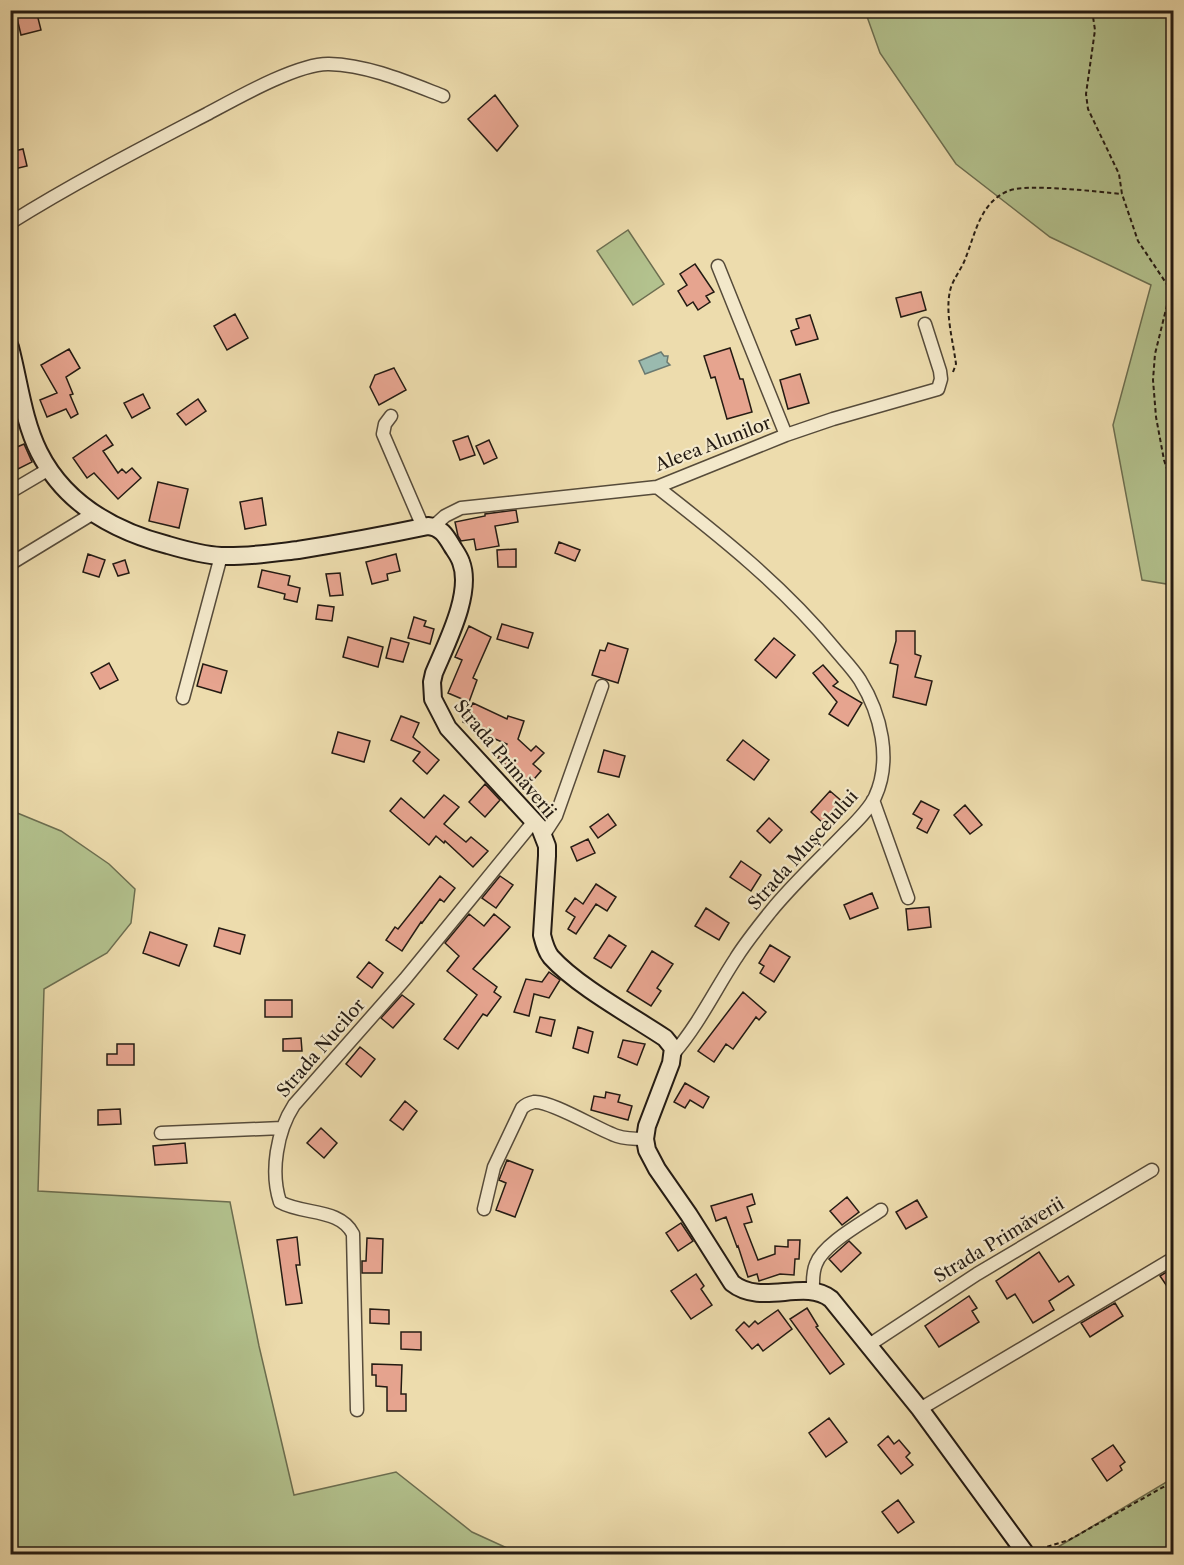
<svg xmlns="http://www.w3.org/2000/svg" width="1184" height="1565" font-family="'Libre Caslon Text',serif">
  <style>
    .green { fill: #b3c28e; stroke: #6c6e50; stroke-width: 1.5 }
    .water { fill: #9abaaf; stroke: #6b7a71; stroke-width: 1.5 }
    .building { fill: #e6a48f; stroke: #241b13; stroke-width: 1.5 }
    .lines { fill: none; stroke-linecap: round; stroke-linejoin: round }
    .street-casing { stroke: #564b3a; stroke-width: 15 }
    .secondary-casing { stroke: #241b13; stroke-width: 20 }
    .path { stroke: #241b13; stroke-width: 2; stroke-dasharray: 4.5 3; stroke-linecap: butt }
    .street { stroke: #f3e8ca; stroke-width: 12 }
    .secondary { stroke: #f3e8ca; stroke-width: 16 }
    .labels { text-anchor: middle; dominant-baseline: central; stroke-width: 4.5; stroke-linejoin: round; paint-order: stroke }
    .street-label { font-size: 18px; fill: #241b13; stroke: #f3e8ca }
  </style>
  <rect width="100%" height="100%" fill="#eddcad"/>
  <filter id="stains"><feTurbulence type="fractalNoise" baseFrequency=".00333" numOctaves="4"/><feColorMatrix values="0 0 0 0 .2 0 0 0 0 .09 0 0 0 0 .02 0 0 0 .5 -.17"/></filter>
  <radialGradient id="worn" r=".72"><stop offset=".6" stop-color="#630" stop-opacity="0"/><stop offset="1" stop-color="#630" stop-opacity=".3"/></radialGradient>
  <path class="green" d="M865,11H1173V585L1142,580L1113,425L1151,285L1050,237L956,164L880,53Z
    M628,230L664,284L633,305L597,251Z
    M10,810L61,831L109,864L135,889L131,923L107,953L44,989L38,1191L230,1202L259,1346L294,1495L396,1472L472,1532L520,1554H11Z
    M1173,1478V1554H1044L1048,1553Z"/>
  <path class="water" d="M661,352L664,356H668L667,362L670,365L645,374L639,361Z"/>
  <path class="building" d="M30,10H36L41,30L21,35L16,14Z
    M495,95L518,126L497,151L468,119Z
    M23,149L27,166L10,170V152Z
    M695,264L714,292L706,296L710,302L698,310L693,302L687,306L678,291L687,285L680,274Z
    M921,292L926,310L901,317L896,298Z
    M235,314L248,338L227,350L214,326Z
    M810,315L818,339L796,345L791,331L799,328L796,319Z
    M730,348L740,379H743L752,412L727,419L715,377L711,378L704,356Z
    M69,349L80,368L66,377L73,394L70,395L78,414L71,418L66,409L47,417L40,400L57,393L41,365Z
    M394,368L406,390L379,405L370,387L375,375Z
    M800,374L809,403L788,409L780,380Z
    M143,394L150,408L132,418L124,403Z
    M198,399L206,411L186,425L177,414Z
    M106,435L113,445L103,451L118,473L122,469L126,473L132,468L141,478L118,499L94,473L87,478L73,458Z
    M468,436L475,455L460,460L453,441Z
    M489,440L497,458L484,464L476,446Z
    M24,444L32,462L18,469L10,450Z
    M158,482L188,489L179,528L149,521Z
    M262,498L266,525L245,529L240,502Z
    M516,510L518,522L495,526L499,546L476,550L474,539L461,541L458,536L455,522L485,516V514Z
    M559,542L580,550L575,561L555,553Z
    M516,549V567H498L497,550Z
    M88,554L105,560L99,577L83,572Z
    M396,554L400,571L387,574L388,580L372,584L366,562Z
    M125,560L129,573L118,576L113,564Z
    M262,570L290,576L288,585L300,588L297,602L284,599L285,594L258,587Z
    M340,573L343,595L330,596L326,574Z
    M318,605L334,607L332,621L316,619Z
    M414,617L426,621L424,626L434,629L430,644L408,638Z
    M502,624L533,633L528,648L497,639Z
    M469,626L491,637L473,678L477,680L469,702L448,693L462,660L455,657Z
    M896,631H915V654L921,656L915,677L932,681L926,705L893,697L898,665L890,663L896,641Z
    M348,637L383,647L378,667L343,657Z
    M391,638L409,643L403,662L386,658Z
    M774,638L795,655L776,678L755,660Z
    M608,643L628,649L618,683L592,675L600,650L605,651Z
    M109,663L118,680L100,689L91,673Z
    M203,664L227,671L221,693L197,686Z
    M823,665L838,682L833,686L862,703L848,726L829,714L837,702L813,673Z
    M473,703L507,719L508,716L524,721L518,739L531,751L536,746L544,753L533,764L541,771L529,785L498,758L507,744L495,739L463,722Z
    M401,716L419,723L413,737L439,760L427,774L413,761L420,752L391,740Z
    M338,732L370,741L364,762L332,753Z
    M743,740L769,760L754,780L727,760Z
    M604,750L625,756L619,777L598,772Z
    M485,784L500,800L485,817L469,802Z
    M830,791L844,803L825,825L811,812Z
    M444,795L459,807L444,824L466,842L471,837L488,851L473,867L445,841L444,843L436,836L429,845L390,811L401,798L424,818Z
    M921,801L939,810L927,833L917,828L922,819L913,814Z
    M965,805L982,825L970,834L954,815Z
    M608,814L616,825L598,838L590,827Z
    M769,818L782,830L770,843L757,831Z
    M588,839L595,853L577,861L571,847Z
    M741,861L761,875L751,891L730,877Z
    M440,876L455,888L444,902L440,899L422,923L421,922L402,951L386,940L395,927L398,929Z
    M500,876L513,885L496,908L482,898Z
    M596,884L616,897L607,911L596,904L576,934L568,929L575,917L566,911L575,898L583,904Z
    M872,893L878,908L850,919L844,905Z
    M929,907L931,927L908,930L906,909Z
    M706,908L729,923L719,940L695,926Z
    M469,914L484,926L494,914L510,927L473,969L497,987L494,992L501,997L487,1016L483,1014L458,1049L444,1039L477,995L447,971L459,956L445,943Z
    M219,928L245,935L240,954L214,946Z
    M150,932L187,945L179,966L143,953Z
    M609,935L626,946L611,968L594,958Z
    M770,945L790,957L774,982L760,973L764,966L759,963Z
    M652,951L673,964L657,988L661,991L651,1006L627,991Z
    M369,962L383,973L372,988L357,977Z
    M549,972L560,980L549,998L534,994L529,1016L514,1012L526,979L542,982Z
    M743,992L766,1012L759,1020L756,1017L733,1049L726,1044L714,1062L698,1051Z
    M402,995L414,1004L393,1028L381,1018Z
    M265,1000H292V1017H265Z
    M540,1017L555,1020L551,1036L536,1032Z
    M578,1027L593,1032L588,1053L573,1048Z
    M301,1038L302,1051H283V1039Z
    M623,1040L645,1044L637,1065L618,1057Z
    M117,1044H134V1065H107V1054H117Z
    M360,1047L375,1059L361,1077L346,1064Z
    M685,1083L709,1097L703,1108L690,1100L685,1108L674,1102Z
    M606,1092L620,1095L618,1102L632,1106L628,1120L591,1110L594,1096L605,1098Z
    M405,1101L417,1111L403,1130L390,1120Z
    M120,1109L121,1124L98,1125V1110Z
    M321,1128L337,1143L324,1158L307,1143Z
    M185,1143L187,1163L155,1165L153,1146Z
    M507,1160L533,1170L515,1217L496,1210L506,1183L499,1180Z
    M752,1194L755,1204L747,1207L752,1222L744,1224L758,1260L775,1254V1246L788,1247V1240H800L799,1259H795L794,1275L780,1274L759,1281L757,1274L748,1277L738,1246L737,1247L726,1217L716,1221L711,1206Z
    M847,1197L859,1212L842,1225L830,1211Z
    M917,1200L927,1217L906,1229L896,1212Z
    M681,1223L693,1241L678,1251L666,1233Z
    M297,1237L300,1265H296L302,1303L286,1305L277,1240Z
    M367,1238L383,1239L382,1273H362V1261H366Z
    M849,1241L861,1253L841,1272L829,1259Z
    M1039,1252L1059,1282L1068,1276L1074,1285L1049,1301L1054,1310L1033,1323L1015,1294L1007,1299L996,1281Z
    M1173,1268V1295L1160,1276Z
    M696,1274L704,1286L701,1289L712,1305L691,1319L671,1291Z
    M969,1296L977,1308L972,1311L979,1322L939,1347L925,1326Z
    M1115,1303L1123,1316L1090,1337L1081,1323Z
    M807,1308L818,1326L816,1327L844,1364L830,1374L790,1319Z
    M370,1309L389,1310V1324L370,1323Z
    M778,1310L792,1329L763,1351L758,1344L752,1349L736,1330L744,1322L749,1327L755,1321L758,1324Z
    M401,1332H421V1350L401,1349Z
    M372,1364L402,1365L401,1394H406V1411H387V1387L376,1386V1375H372Z
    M829,1418L847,1442L826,1457L809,1433Z
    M888,1436L894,1444L899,1440L910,1453L906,1457L913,1465L901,1474L878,1445Z
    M1113,1445L1125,1462L1120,1466L1122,1470L1107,1481L1092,1459Z
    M898,1500L914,1522L898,1533L882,1512Z"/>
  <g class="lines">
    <defs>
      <path id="street" d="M10,223C74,183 140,149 207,114C235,99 298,63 329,64C368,65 407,82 443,96
        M718,266L786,435
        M391,416L385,424L383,434L423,527
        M657,487C720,536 783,586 834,648C843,659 853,669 860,680C881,714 892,760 875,797C868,811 854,824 843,835C819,860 793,884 771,911C759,926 746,942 736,958C715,990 699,1024 674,1053
        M10,492L49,469
        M434,526L445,516L461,508L657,487L786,435L833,419L938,389L941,379L940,371L925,324
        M10,564L92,514
        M183,698L221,556
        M873,800L908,898
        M543,836L556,816L602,686
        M161,1133L282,1128
        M484,1209L494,1167L522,1108C525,1105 529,1103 534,1102C550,1100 599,1130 617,1136C626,1139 635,1139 645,1139
        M813,1292C813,1283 812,1273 816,1264C823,1244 864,1222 881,1210
        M869,1345L977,1274L1152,1170
        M920,1409L1174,1258
        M357,1410L353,1234C340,1208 303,1215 280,1202C270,1172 277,1131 294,1105L405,979L535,820"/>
      <path id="secondary" d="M10,347C19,381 23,420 39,452C65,504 114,531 168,545C185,550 203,555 221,556C247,557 273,553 298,550C342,543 385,535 428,526C441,527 446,536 452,546C455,551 459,556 461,562C473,593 446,644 434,673L432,682L433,699L448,728L540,828L547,846V856L542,935C544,943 546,951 551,957C577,986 632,1016 665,1038L673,1048L671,1063L647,1126L645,1139L647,1150L657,1169L689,1215L732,1283C762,1307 804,1278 831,1299L920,1409L1026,1554"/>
    </defs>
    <use href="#street" class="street-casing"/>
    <use href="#secondary" class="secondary-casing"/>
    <path class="path" d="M1092,10L1095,30L1086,94L1088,109L1119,174L1122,194L1138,241L1168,286L1169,297L1155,354L1153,380L1156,417L1164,460L1174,490
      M953,372L956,364C953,341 945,313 950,291C952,281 960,271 964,262C975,236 979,203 1008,191C1027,183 1099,192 1122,194
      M1040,1549L1069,1540L1174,1481"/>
    <use href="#street" class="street"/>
    <use href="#secondary" class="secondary"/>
  </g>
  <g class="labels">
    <g class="street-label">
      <text transform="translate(713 444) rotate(-21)">Aleea Alunilor</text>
      <text transform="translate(505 759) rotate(50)">Strada Primăverii</text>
      <text transform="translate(803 850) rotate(-48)">Strada Mușcelului</text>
      <text transform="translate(321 1048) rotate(-49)">Strada Nucilor</text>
      <text transform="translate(999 1240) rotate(-31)">Strada Primăverii</text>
    </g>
  </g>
  <rect width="1184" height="1565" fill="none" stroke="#eddcad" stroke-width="36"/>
  <rect x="12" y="12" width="1160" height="1541" fill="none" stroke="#241b13" stroke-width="3"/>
  <rect x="18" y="18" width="1148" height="1529" fill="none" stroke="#241b13" stroke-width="1.5"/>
  <rect width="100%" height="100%" filter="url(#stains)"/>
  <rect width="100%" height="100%" fill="url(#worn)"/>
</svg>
